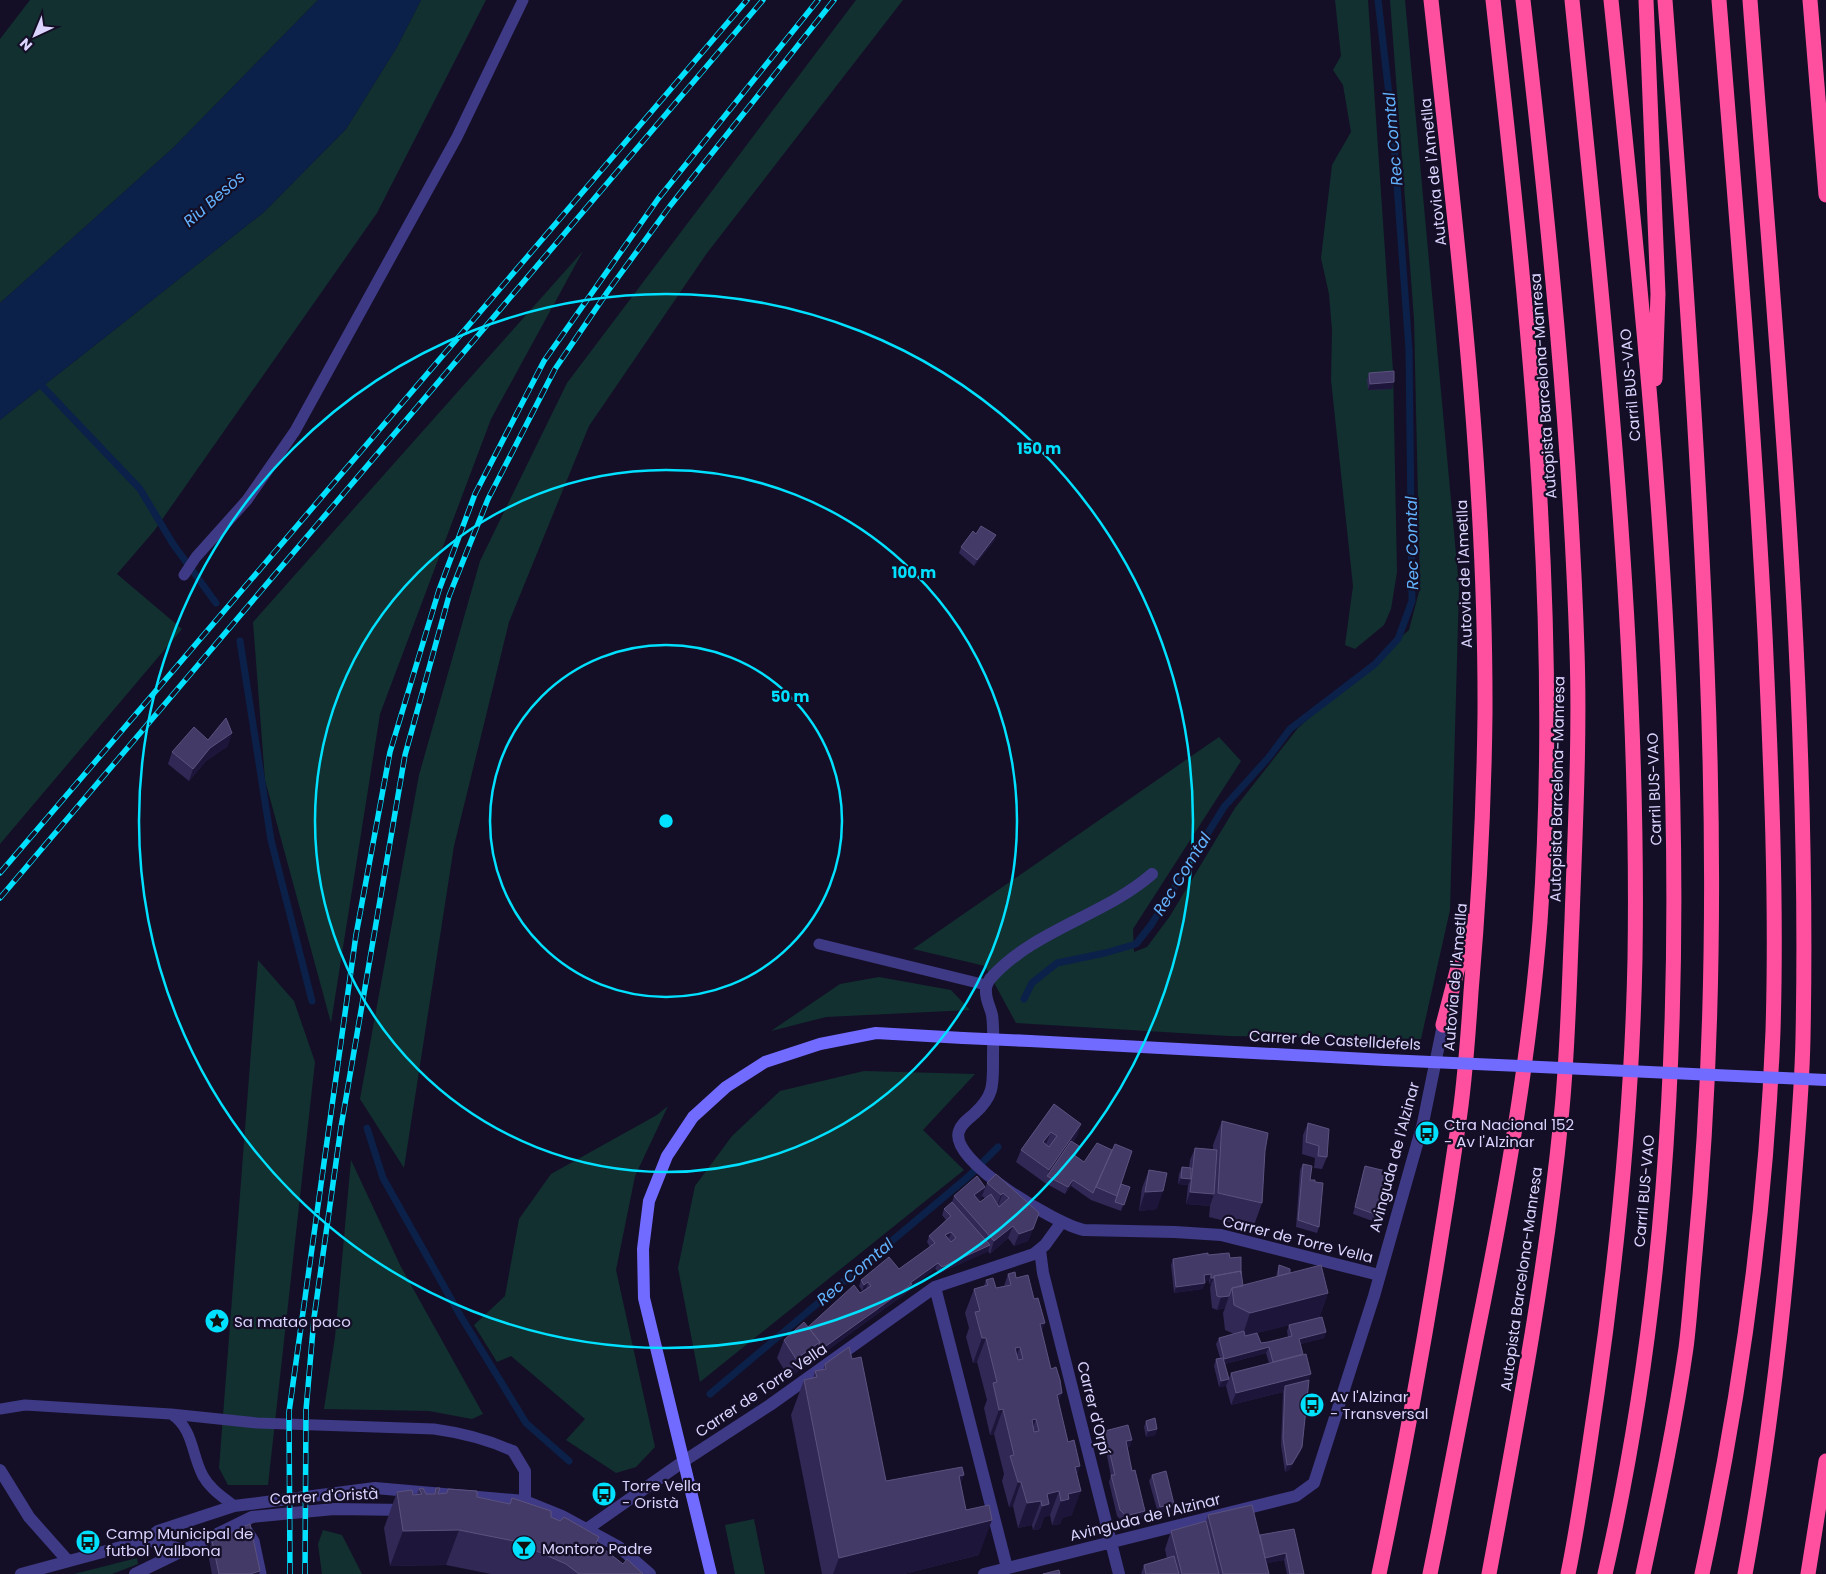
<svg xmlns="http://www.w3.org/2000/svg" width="1826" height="1574" font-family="Poppins,sans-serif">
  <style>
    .green { fill: #123030 }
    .water { fill: #0c2149 }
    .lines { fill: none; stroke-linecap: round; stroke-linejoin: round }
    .stream { stroke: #0c2149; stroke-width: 7 }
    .lane { stroke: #3e3a86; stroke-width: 11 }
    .street { stroke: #3e3a86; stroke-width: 12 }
    .secondary { stroke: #726bff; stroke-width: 12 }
    .highway { stroke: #ff4f9f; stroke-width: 15 }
    .rail-casing { stroke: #00e0ff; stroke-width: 5.5 }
    .rail { stroke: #140f26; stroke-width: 4; stroke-dasharray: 11; stroke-linecap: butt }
    .secondary-bridge { stroke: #726bff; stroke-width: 12 }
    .wall { fill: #322855; fill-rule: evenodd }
    .shaded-wall { fill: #1e163a }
    .building { fill: #443a67; stroke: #5b527f; fill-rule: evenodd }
    .ring { fill: none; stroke: #00e0ff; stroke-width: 2.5 }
    .labels { text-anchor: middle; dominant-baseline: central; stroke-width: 4.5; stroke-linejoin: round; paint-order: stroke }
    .street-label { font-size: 15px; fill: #dad4ff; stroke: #140f26 }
    .poi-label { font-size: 15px; fill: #dad4ff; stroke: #140f26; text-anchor: start }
    .water-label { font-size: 16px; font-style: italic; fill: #62b3ff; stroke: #140f26 }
    .centre { fill: #00e0ff; stroke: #140f26; stroke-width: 2.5 }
    .ring-label { font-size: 15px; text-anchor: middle; font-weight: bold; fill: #00e0ff; stroke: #140f26; stroke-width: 4.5; stroke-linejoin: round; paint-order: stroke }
  </style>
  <rect width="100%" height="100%" fill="#140f26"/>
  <path class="green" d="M30,0H318L173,148L0,303V39Z
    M421,0H486L377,213L154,531L117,574L182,629L0,844V420L264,212L346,129L397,47Z
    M856,0H903L707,253L589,426L509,622L454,846L404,1168L360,1099L419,775L480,561L567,383Z
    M1335,0H1368L1393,370L1397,572L1391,609L1384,625L1355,649L1345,645L1353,586L1331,380L1332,330L1329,294L1321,258L1332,165L1351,132L1343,85L1333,70L1341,56Z
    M1390,0H1405L1459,587L1450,910L1421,1039L1229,1036L1016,1023L985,966L913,949L1219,737L1241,761L1133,929L1134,952L1147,947L1170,916L1235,808L1298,728L1409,630L1420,588L1414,319Z
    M583,251L491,419L380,714L331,1023L265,780L253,622Z
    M258,960L294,1001L315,1062L268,1485H228L219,1468Z
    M879,977L951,990L970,1010L826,1017L771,1031L840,984Z
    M864,1071L975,1074L923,1130L964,1170L700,1382L678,1268L695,1186L732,1136L780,1091Z
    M668,1106L635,1176L616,1270L655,1447L636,1467L616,1473L566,1440L585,1419L511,1356L497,1362L474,1325L505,1296L519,1219L551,1174L657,1115Z
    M351,1160L401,1267L483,1414L472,1419L429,1411L324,1409L335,1337Z
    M754,1519L765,1574H735L725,1525Z
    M323,1530L342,1535L362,1574H322L318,1544Z
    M137,1558L138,1564L112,1574H74Z"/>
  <path class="water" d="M318,0H421L397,47L346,129L264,212L0,420V303L173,148Z"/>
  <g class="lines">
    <path class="stream" d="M39,379L42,386L140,489L173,544L216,603
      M240,641L271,840L312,1001
      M1024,999L1032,983L1057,963L1105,953L1136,944L1151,925L1224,807L1269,757L1290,729L1375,664L1398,639L1412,601L1409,350L1393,129L1378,0
      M367,1128L383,1178L460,1315L526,1423L569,1461
      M710,1394L969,1176L998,1147"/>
    <path class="lane" d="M184,575L196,557L247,500L295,431L457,137L523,0
      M819,944L986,985
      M0,1409L25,1405L171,1414L257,1423L434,1429C463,1433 487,1439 513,1451
      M171,1414C194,1429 191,1454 203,1476C210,1489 223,1497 234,1506
      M246,1529L254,1541L261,1574"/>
    <path class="street" d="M1152,874C1104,916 1033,930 990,979C988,982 986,986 986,989C985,999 990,1006 992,1015C994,1028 993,1043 993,1057C993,1084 995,1095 974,1114C968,1119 961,1124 959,1131C948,1161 1058,1225 1084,1230L1175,1232L1221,1235L1379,1275
      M1040,1250L1043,1273L1119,1574
      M935,1287L1007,1568
      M513,1451L525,1471V1501
      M0,1470L29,1517L68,1561
      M587,1529L684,1461L770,1405L935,1287L1034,1254L1045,1245L1061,1223
      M147,1540L185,1550
      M21,1574L147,1540L158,1531L234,1506L375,1488L525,1501L562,1516L619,1547L650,1574
      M135,1574L252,1517L334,1509L407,1510
      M984,1574L1296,1496L1314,1483L1374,1296L1423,1123L1443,1025"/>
    <path class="secondary" d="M1030,1041L1386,1060
      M711,1574L644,1298L643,1249L649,1201L667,1156L693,1117L726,1087L765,1062L820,1044L876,1033L963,1038"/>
    <path class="highway" d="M1646,0L1658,294L1655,379
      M1810,0L1826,195
      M1443,1025L1470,921
      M1379,1574C1410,1426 1436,1277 1458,1127C1465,1083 1468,1037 1471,992C1479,900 1484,807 1485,714C1486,475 1457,238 1431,0
      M1430,1574C1446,1496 1461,1418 1476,1339C1504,1201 1529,1063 1540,922C1562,615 1527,305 1493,0
      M1489,1574C1517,1423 1546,1272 1561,1119C1568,1053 1569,986 1572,920C1575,830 1580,740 1577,650C1570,432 1548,216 1523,0
      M1568,1574C1580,1515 1588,1454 1597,1394C1618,1249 1632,1104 1635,959C1640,639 1604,318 1572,0
      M1605,1574C1723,1058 1665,521 1611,0
      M1643,1574C1659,1499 1675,1424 1686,1348C1690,1316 1692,1284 1695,1253C1714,1057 1715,862 1707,666C1698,443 1682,222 1665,0
      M1702,1574C1741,1393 1766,1217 1773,1031C1777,899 1771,766 1765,634C1754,422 1736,211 1719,0
      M1745,1574C1768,1449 1783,1323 1793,1196C1797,1144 1802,1091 1803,1038C1810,691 1776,345 1750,0
      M1808,1574L1826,1461"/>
    <defs>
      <path id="rail" d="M0,873L747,0
        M0,898L763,0
        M290,1574L289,1412L356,935L390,752L439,590L475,494L544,361L658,199L818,0
        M305,1574L306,1410L314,1318L341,1127L405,755L449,596L488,499L555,369L608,291L670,206L834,0"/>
    </defs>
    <use href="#rail" class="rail-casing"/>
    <use href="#rail" class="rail"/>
    <path class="secondary-bridge" d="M963,1038L1030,1041
      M1386,1060L1826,1080"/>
  </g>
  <path class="wall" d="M1369,373L1392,389L1368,390L1367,380Z
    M976,534L996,535L994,541L974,566L959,553L961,547Z
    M208,740L228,746L206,761L189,781L168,764L172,752Z
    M1054,1104L1081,1124L1077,1136L1073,1142L1079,1146L1075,1155L1084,1162L1121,1184L1130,1187L1121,1211L1091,1200L1071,1186L1065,1194L1045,1183L1016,1162L1021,1150Z
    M1222,1121L1265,1151L1262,1203L1253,1228L1209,1217L1210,1206L1186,1204L1188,1185L1178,1184L1179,1174L1182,1167L1189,1168L1190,1160L1195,1148L1213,1149V1145Z
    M1308,1123L1327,1157L1322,1169L1314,1168L1315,1158L1302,1154L1303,1135Z
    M1303,1164L1310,1180L1315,1182L1319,1227L1317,1233L1296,1227L1300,1170Z
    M1365,1166L1383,1217L1381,1224L1353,1214L1363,1172Z
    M1149,1170L1157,1209L1139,1211L1142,1188Z
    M987,1183L1039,1213L1028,1241L1014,1246L1008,1238L990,1254L988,1251L940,1273L935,1269L911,1287L909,1291L789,1378L777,1358L784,1340L808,1327L866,1289L862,1291L859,1286L861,1280L899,1269L930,1247L927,1242L929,1236L946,1220L942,1215L944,1209L952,1202L954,1196L985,1187L981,1199L979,1201L980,1202L985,1198L982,1196Z
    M1208,1255L1230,1258L1241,1274L1243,1286L1276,1277L1277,1272L1279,1265L1290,1273L1328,1293L1319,1318L1326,1332L1324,1338L1300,1344L1309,1380L1302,1447L1300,1453L1289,1470L1285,1472L1281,1445L1283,1392L1231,1405L1226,1386L1219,1387L1214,1366L1216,1359L1220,1358L1216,1344L1219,1338L1234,1334L1225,1330L1223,1313L1225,1308L1217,1310L1212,1308L1210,1288L1211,1284H1209V1281H1204L1205,1283L1202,1289L1174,1293L1171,1265L1173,1259ZM1289,1325L1287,1331L1288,1337L1268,1342L1261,1343L1257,1333ZM1266,1353L1269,1363L1231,1373L1229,1379L1225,1364Z
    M1008,1274L1016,1278L1042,1332L1068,1442L1080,1466L1077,1474L1072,1515L1062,1518L1060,1524L1052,1525L1050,1515L1044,1517L1040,1529L1033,1530L1032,1525L1018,1528L1013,1506L1009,1507L1002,1481L1004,1474L994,1434L990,1435L984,1408L987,1400L977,1362L973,1363L966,1337L969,1328L965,1313L974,1289L984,1286L986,1280L996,1288L1004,1286Z
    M825,1364L886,1481L961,1484L966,1510L979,1555L904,1574H822L791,1415L804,1380L813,1378L815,1371L823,1370Z
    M1146,1421L1157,1429L1155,1435L1146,1437L1144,1427Z
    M1101,1432L1130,1447H1127L1132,1471L1143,1517L1123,1522L1117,1516L1109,1482L1111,1476L1106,1451L1102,1453L1099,1438Z
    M1152,1475L1174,1504L1172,1510L1158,1513L1149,1481Z
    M419,1489L426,1494L446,1493L448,1489L551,1517L597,1543L623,1564L643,1574H491L446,1565L390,1566L384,1528L397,1492L417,1494Z
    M1208,1515L1260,1535L1294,1529L1304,1574H1287L1284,1560L1267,1563L1269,1574H1141L1144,1565L1167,1559L1165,1549L1171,1531L1206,1521Z
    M212,1541L260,1571L259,1574H212L208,1554Z"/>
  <path class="shaded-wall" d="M1394,382L1392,389L1368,390L1370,384Z
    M996,535L994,541L974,566L977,560Z
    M232,733L228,746L206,761L189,781L193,769L210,748Z
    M1081,1124L1077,1136L1049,1177L1047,1176L1049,1170Z
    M1051,1132L1046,1144L1043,1142Z
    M1181,1178L1191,1179L1188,1185L1178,1184Z
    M1073,1180L1071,1186L1065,1194L1068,1187Z
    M985,1187L981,1199L970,1207L974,1195Z
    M1163,1191L1157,1209L1139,1211L1145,1192Z
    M1190,1192L1214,1194L1210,1206L1186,1204Z
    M1003,1193L998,1205L996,1208L1001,1195Z
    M1013,1226L1008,1238L990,1254L994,1241Z
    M1034,1226L1028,1241L1014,1246L1019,1234Z
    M951,1232L949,1238L945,1235Z
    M990,1245L988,1252L940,1273L942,1267Z
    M938,1263L935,1269L911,1287L909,1291L789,1378L796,1359L820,1342L910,1283Z
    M1211,1274L1209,1281H1201L1204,1275Z
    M1211,1278H1214L1211,1284H1209Z
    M868,1282L866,1289L862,1291L864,1285Z
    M1205,1283L1202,1289L1174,1293L1176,1287Z
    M1328,1293L1319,1318L1242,1337L1250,1313Z
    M1229,1296L1225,1308L1217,1310L1221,1297Z
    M1045,1323L1036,1348L1040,1324Z
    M1326,1332L1324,1338L1297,1345L1299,1339Z
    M982,1338H986L977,1362L973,1363Z
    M1020,1347L1011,1371L1015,1348Z
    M1269,1347L1266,1353L1221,1365L1224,1359Z
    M1311,1374L1307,1386H1285L1283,1392L1231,1405L1236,1393Z
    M1229,1379L1226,1386L1219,1387L1221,1381Z
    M1062,1393L1053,1418L1057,1395Z
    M1003,1409L994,1434L990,1435L999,1410Z
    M1036,1419L1027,1443L1032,1420Z
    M1157,1429L1155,1435L1146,1437L1148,1431Z
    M1132,1440L1130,1447L1124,1448L1126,1441Z
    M1108,1445L1106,1451L1102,1453L1105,1447Z
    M1302,1447L1300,1453L1289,1470L1285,1472L1287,1465Z
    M1080,1466L1071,1491L1075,1467Z
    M964,1475L951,1510L959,1476Z
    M1018,1482H1021L1013,1506L1009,1507Z
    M1059,1491L1050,1515L1044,1517L1040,1529L1033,1530L1047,1494Z
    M1081,1491L1072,1515L1062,1518L1060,1524L1052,1525L1061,1501L1068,1494Z
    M1041,1501L1032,1525L1018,1528L1027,1503Z
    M1174,1504L1172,1510L1158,1513L1160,1507Z
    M1145,1511L1143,1517L1123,1522L1126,1516Z
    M992,1520L979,1555L904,1574H833L839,1558Z
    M459,1530L446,1565L390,1566L403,1531Z
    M1286,1553L1284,1560L1263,1564L1265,1558Z
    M260,1571L259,1574H250Z"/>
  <path class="building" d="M1394,371V382L1370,384L1369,373Z
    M981,526L996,535L977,560L961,547L973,531L976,534Z
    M226,718L232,733L210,748L193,769L172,752L194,727L208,740Z
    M1054,1104L1081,1124L1049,1170L1021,1150ZM1051,1132L1057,1136L1049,1147L1043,1142Z
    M1222,1121L1268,1133L1265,1151L1262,1203L1218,1193Z
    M1308,1123L1329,1129L1327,1157L1318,1156L1319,1146L1306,1142Z
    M1071,1141L1079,1146L1074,1155L1084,1162L1097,1143L1112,1150L1093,1193L1073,1180L1068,1187L1047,1176Z
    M1115,1144L1132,1151L1117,1196L1096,1187Z
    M1195,1148L1217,1150L1214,1194L1190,1192Z
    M1303,1164L1312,1166L1310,1180H1315V1182L1323,1183L1319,1227L1298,1220Z
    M1365,1166L1394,1173L1383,1217L1355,1207Z
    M1182,1167L1191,1168V1179L1181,1178Z
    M1149,1170L1167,1173L1163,1191L1145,1192Z
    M996,1174L1039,1213L1033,1229L1019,1234L1013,1226L994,1241L954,1196L977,1176L985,1187L974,1195L980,1202L991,1194L999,1207L1009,1198L1003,1193L1001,1195L987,1183Z
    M1121,1184L1130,1187L1124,1205L1115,1202Z
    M952,1202L990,1245L942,1267L938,1263L910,1283L912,1284L815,1354L820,1342L808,1327L854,1285L860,1293L871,1286L868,1282L864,1285L861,1280L889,1257L899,1269L935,1243L929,1236L951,1216L944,1209ZM951,1232L956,1238L951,1242L945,1235Z
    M1208,1253V1255L1229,1253L1230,1258L1241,1257V1274V1271L1214,1276V1278H1211V1274L1204,1275L1205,1283L1176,1287L1173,1259Z
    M1279,1265L1290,1269V1273L1278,1276Z
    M1321,1265L1328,1293L1250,1313L1234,1305L1232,1288Z
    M1241,1271L1243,1286L1232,1288L1229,1296L1221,1297L1217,1296L1214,1276Z
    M1015,1272L1016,1278L1028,1275L1034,1299L1038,1298L1045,1323L1040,1324L1051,1369L1056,1367L1060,1380L1062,1393L1057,1395L1068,1442L1074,1440L1080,1466L1075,1467L1081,1491L1068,1494L1069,1499L1061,1501L1059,1491L1047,1494L1049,1504L1042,1506L1041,1501L1027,1503L1021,1482H1018L1010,1456L1014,1455L1003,1409L999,1410L993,1383L997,1382L986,1338H982L975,1312L980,1311L974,1289L988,1285L986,1280L993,1278L996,1288L1011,1285L1008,1274ZM1020,1347L1023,1359L1018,1360L1015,1348ZM1036,1419L1039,1431L1034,1432L1032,1420Z
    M1322,1317L1326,1332L1299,1339L1303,1354L1273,1362L1269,1347L1224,1359L1219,1338L1244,1331L1245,1336L1257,1333L1261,1343L1268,1342L1292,1336L1289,1325Z
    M804,1322L820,1342L796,1359L784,1340Z
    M849,1347L852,1359L861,1357L886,1481L962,1467L964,1475L959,1476L966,1510L989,1505L992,1520L839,1558L804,1380L817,1377L815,1371L826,1369L825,1364Z
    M1306,1354L1311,1374L1236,1393L1231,1373Z
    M1223,1358L1229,1379L1221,1381L1216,1359Z
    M1309,1380L1302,1447L1292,1464L1287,1465L1283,1438L1285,1386Z
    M1155,1418L1157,1429L1148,1431L1146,1421Z
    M1128,1425L1132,1440L1126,1441L1132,1471L1135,1470L1145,1511L1126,1516L1120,1510L1111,1475H1115L1108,1445L1105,1447L1101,1432Z
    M1166,1471L1174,1504L1160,1507L1152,1475Z
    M423,1488L426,1494H435L436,1488H440L438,1494L447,1493L448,1489L477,1491V1497L510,1504L512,1498L551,1511V1517L560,1521L564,1517L599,1537L596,1543L623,1564L627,1559L643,1574H579L566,1564L514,1541L459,1530L403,1531L397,1492L412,1490L413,1495L422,1494L419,1489Z
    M1252,1505L1269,1574H1223L1208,1515Z
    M1206,1521L1219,1574H1182L1171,1531Z
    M250,1524L260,1571L250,1574H219L212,1541Z
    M1294,1529L1304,1574H1290L1286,1553L1265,1558L1260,1535Z
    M1174,1556L1179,1574H1146L1144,1565Z
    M1059,1570L1060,1574H1043Z"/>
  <g class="ring">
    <circle cx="666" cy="821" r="176"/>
    <circle cx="666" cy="821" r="351"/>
    <circle cx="666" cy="821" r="527"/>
  </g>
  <defs>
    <symbol id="bus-disc" viewBox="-11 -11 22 22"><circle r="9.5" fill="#00e0ff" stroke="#140f26"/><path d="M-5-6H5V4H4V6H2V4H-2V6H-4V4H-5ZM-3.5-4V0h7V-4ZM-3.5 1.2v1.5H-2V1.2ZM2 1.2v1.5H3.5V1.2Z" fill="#111"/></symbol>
    <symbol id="sight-disc" viewBox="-11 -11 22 22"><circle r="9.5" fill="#00e0ff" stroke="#140f26"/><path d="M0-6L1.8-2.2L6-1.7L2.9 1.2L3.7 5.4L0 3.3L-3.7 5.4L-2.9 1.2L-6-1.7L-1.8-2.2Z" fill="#111"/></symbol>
    <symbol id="bar-disc" viewBox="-11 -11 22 22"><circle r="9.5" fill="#00e0ff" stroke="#140f26"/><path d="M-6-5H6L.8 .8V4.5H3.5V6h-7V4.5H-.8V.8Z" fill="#111"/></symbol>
  </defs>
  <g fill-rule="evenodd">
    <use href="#bus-disc" x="1413" y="1119" width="28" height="28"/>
    <use href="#sight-disc" x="203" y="1307" width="28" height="28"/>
    <use href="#bus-disc" x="1298" y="1391" width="28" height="28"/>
    <use href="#bus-disc" x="590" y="1480" width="28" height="28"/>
    <use href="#bus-disc" x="74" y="1528" width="28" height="28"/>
    <use href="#bar-disc" x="510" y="1534" width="28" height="28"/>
  </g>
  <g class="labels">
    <g class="street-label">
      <text transform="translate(1433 172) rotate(-96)">Autovia de l'Ametlla</text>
      <text transform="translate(1630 385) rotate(-95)">Carril BUS-VAO</text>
      <text transform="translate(1543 386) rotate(-94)">Autopista Barcelona-Manresa</text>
      <text transform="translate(1464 574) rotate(-92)">Autovia de l'Ametlla</text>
      <text transform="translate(1557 789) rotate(-89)">Autopista Barcelona-Manresa</text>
      <text transform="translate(1654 789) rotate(-92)">Carril BUS-VAO</text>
      <text transform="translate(1455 977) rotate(-85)">Autovia de l'Ametlla</text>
      <text transform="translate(1335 1040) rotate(3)">Carrer de Castelldefels</text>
      <text transform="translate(1394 1157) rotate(-75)">Avinguda de l'Alzinar</text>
      <text transform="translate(1644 1191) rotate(-85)">Carril BUS-VAO</text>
      <text transform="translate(1298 1239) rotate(14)">Carrer de Torre Vella</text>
      <text transform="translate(1521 1279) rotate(-82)">Autopista Barcelona-Manresa</text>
      <text transform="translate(761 1390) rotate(-34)">Carrer de Torre Vella</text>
      <text transform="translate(1094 1408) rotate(76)">Carrer d'Orpí</text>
      <text transform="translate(324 1496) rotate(-3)">Carrer d'Oristà</text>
      <text transform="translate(1145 1517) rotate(-14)">Avinguda de l'Alzinar</text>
    </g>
    <g class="poi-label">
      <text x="1444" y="1124">Ctra Nacional 152<tspan x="1444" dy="17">- Av l'Alzinar</tspan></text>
      <text x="234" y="1321">Sa matao paco</text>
      <text x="1330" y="1396">Av l'Alzinar<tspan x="1330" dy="17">- Transversal</tspan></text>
      <text x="622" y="1485">Torre Vella<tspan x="622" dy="17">- Oristà</tspan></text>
      <text x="106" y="1533">Camp Municipal de<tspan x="106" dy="17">futbol Vallbona</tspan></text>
      <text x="542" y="1548">Montoro Padre</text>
    </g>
    <g class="water-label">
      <text transform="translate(1393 139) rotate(-95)">Rec Comtal</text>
      <text transform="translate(214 199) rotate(-41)">Riu Besòs</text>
      <text transform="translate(1412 543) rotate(-91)">Rec Comtal</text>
      <text transform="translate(1182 874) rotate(-58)">Rec Comtal</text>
      <text transform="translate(855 1272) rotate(-40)">Rec Comtal</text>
    </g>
  </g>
  <circle cx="666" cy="821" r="8" class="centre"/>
  <g class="ring-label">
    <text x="1039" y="454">150 m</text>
    <text x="914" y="578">100 m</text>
    <text x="790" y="702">50 m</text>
  </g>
  <g transform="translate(35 35) rotate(224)" stroke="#140f26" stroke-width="4" paint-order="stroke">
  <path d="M0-4L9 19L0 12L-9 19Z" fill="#dad4ff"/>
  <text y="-8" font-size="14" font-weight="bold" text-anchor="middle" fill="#dad4ff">N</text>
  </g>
</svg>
